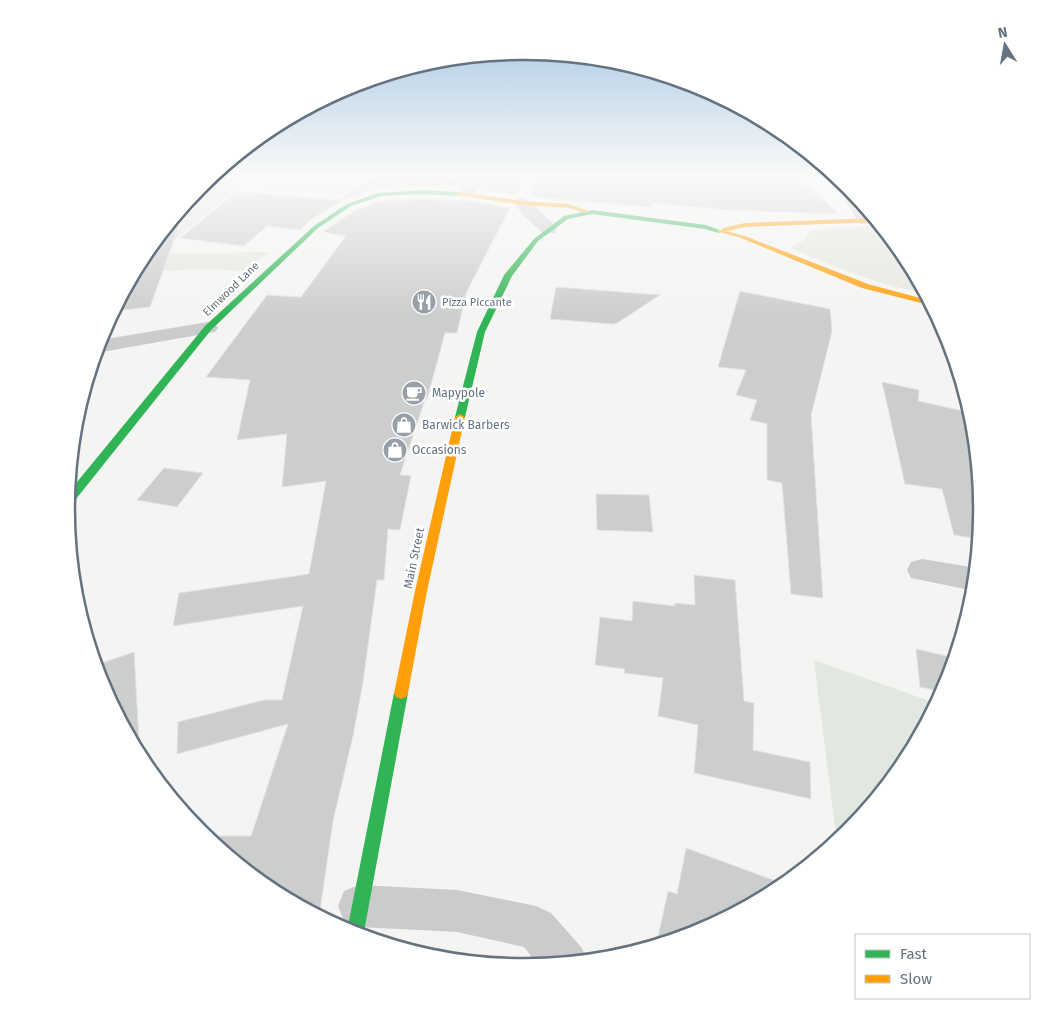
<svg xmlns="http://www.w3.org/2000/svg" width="1050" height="1019" font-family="'Fira Sans',sans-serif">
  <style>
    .green { fill: #e3e7e1 }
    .building { fill: #cccdcd; stroke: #e3e3e2 }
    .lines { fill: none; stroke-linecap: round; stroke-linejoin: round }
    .street { fill: #cacbcc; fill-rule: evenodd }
    .fast { fill: #30b455; fill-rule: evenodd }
    .slow { fill: #ff9f0a; fill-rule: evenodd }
    .labels { text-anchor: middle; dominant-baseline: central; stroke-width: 5; stroke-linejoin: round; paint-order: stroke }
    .far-street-label { font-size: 11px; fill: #657381; stroke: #fff }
    .far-poi-label { font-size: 11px; fill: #657381; stroke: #fff; text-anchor: start }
    .poi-label { font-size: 12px; fill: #657381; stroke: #fff; text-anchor: start }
    .street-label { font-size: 12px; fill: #657381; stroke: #fff }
    .rim { fill: none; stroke: #657381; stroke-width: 2.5 }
  </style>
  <rect width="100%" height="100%" fill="#f4f4f2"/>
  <path class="green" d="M213,175H374L386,184L358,182L348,194L243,185L156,254L269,252L245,271L204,269L135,272C151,243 188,196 213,175Z
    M881,225L906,255L927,293C879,286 834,266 790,248L803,241L811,230Z
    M814,660L938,704L906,764L849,834L837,843Z"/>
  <path class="building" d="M374,175H454L458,187L423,185L374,189L342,200L309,221L300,230L267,226L244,246L180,238L237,192L340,200Z
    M472,175H527L517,195L478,189Z
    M533,175H797L839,214L728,210L652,203L651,207L532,197Z
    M423,199L468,201L510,208L466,293L457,333H445L427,399H425L400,475L411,476L400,530L388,529L384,580H377L363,682L353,736L333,821L319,917L270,890L204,836H251L288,724L177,754L178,722L264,700H282L303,606L173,626L179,593L309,574L326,481L282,487L287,434L237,440L250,380L206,377L267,295L301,297L346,236L323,232L356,210L382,201Z
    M171,222L179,226L150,307L114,311L144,255Z
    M556,287L660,295L617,323L612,324L550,319Z
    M740,291L830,309L832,331L811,415L823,598L791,594L782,483L767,480V424L750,420L757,400L736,395L746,370L718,367Z
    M882,382L919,390L918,401L972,413L983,510L980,539L954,535L942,489L905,484Z
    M164,468L203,473L177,507L137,500Z
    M596,494L649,495L653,532L597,530Z
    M694,575L735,580L744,701L754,703L753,750L810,762L811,799L694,773L698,725L658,716L663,678L624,673L625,669L595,665L600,617L632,621L633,601L675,606V603L695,605Z
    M916,649L956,658L944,692L920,687Z
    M134,652L140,758L102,685L96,665Z
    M686,848L787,885L779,891L700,933L656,946L668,891L677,894Z"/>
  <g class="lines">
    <path class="street" d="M456,175H470C475,182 479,190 473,197H463L460,194V184Z
      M850,191L855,193L858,196L874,221L872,224H860L858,221L842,196L845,193Z
      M522,198C529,200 553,222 557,229L555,233H543L524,216L514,203L516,200Z
      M208,322L215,324L218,328L215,332L96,353L100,340Z
      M922,559L977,568L975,591L911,578L907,570L911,562Z
      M359,885L457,890L536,906L551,913L582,948L587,962L539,966L524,947L457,932L359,927L344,921L338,906L344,891Z"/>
    <path class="fast" d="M423,190L459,192L462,194L459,196L423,194L381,196L351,206L318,228L211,330L72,504L67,505L68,493L205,326L314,226L347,204L378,193Z
      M592,210L706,225L722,231L719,233L705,229L592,214L568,219L538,241L512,276L485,332L465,417L463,419H457L455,417L477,332L504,275L534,239L564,216Z
      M401,687L406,689L408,693L363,937L347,931L394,693L396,689Z"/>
    <path class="slow" d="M459,192L522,201L569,204L589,211L586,213L569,208L522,205L457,195L456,194Z
      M876,218L879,222L745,227L726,231L745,236L868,284L931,301L933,306L862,288L741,238L716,231L722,230L723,228L745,223Z
      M460,414L465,417L427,591L408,693L406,697L401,699L396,697L394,693L415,591L455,417Z"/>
  </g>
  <linearGradient id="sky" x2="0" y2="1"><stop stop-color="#9cc0e0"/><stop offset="0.55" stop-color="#fafaf9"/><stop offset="1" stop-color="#fafaf9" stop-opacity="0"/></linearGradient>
  <rect width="1050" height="318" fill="url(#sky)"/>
  <defs>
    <symbol id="restaurant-disc" viewBox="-11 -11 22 22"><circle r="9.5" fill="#97a0a9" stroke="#fff"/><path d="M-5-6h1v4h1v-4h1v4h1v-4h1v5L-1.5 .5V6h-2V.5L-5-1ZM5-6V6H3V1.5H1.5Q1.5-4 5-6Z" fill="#fff"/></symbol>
    <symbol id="cafe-disc" viewBox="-11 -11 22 22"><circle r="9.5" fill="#97a0a9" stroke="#fff"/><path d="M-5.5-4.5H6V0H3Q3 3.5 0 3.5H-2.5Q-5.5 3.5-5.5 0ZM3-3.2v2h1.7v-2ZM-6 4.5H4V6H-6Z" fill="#fff"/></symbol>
    <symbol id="shop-disc" viewBox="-11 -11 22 22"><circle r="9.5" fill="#97a0a9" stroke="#fff"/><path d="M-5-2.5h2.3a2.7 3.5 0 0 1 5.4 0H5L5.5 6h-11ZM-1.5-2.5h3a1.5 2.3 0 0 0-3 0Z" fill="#fff"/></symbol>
  </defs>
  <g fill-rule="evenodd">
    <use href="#restaurant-disc" x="410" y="288" width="28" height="28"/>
    <use href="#cafe-disc" x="400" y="379" width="28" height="28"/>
    <use href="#shop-disc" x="390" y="411" width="28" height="28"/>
    <use href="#shop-disc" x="381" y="436" width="28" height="28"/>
  </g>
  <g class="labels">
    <g class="far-street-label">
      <text transform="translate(231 289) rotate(-44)">Elmwood Lane</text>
    </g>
    <g class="far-poi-label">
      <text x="442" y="302">Pizza Piccante</text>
    </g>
    <g class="poi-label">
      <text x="432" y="393">Mapypole</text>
      <text x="422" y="425">Barwick Barbers</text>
      <text x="412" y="450">Occasions</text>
    </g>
    <g class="street-label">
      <text transform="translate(414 558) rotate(-78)">Main Street</text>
    </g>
  </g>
  <path d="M0 0H1050V1019H0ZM75 509a449 449 0 1 1 898 0a449 449 0 1 1-898 0Z" fill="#fff" fill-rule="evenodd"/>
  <path class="rim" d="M75 509a449 449 0 1 1 898 0a449 449 0 1 1-898 0Z"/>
  <rect x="855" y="934" width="175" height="65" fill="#ffffff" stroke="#c1c7cd"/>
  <rect x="865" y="950" width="25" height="8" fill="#30b455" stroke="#c1c7cd"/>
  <text x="900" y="959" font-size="15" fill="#657381">Fast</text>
  <rect x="865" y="975" width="25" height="8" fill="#ff9f0a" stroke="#c1c7cd"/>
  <text x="900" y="984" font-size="15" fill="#657381">Slow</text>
  <g transform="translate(1005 45) rotate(349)" stroke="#ffffff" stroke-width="4" paint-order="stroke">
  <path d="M0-4L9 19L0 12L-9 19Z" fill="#657381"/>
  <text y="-8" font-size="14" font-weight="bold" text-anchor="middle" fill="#657381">N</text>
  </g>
</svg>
